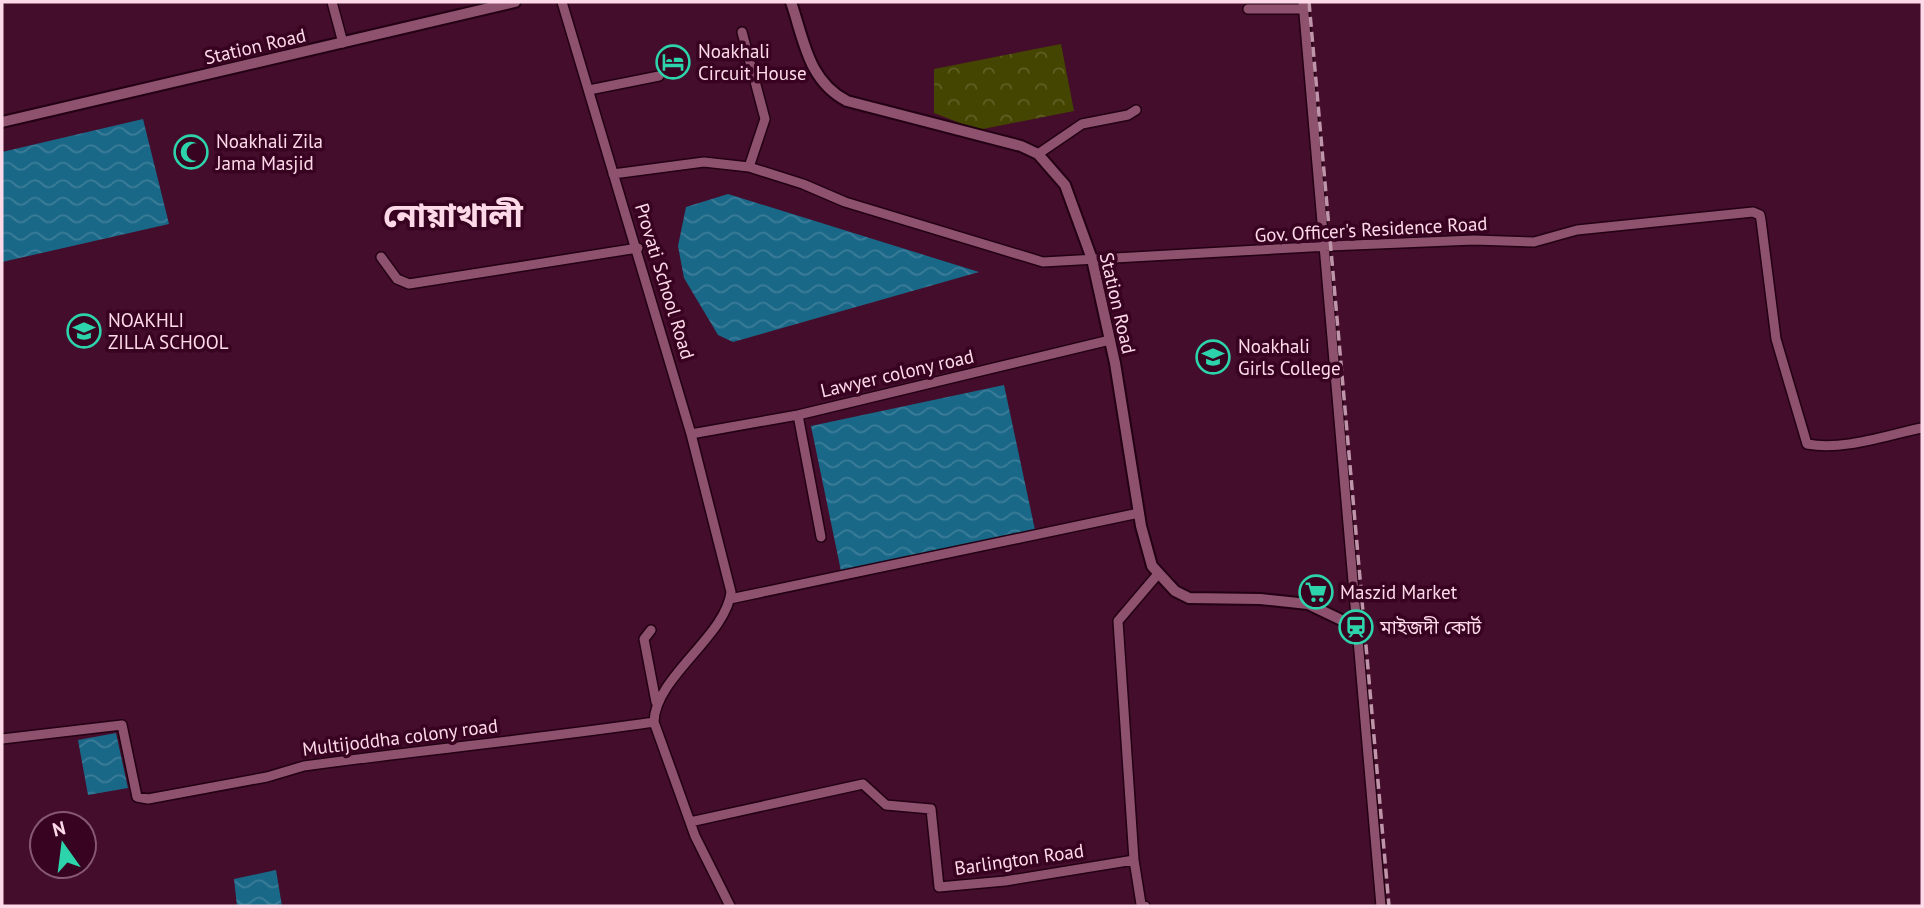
<svg xmlns="http://www.w3.org/2000/svg" width="1924" height="908" font-family="'PT Sans','Noto Sans Bengali',sans-serif">
  <style>
    .forest { fill: url(#forest-crowns) }
    .water { fill: url(#water-waves) }
    .lines { fill: none; stroke-linecap: round; stroke-linejoin: round }
    .minor-casing { stroke: #230013; stroke-width: 12 }
    .tertiary-casing { stroke: #230013; stroke-width: 14 }
    .minor { stroke: #8e516e; stroke-width: 9 }
    .tertiary { stroke: #8e516e; stroke-width: 10 }
    .rail { stroke: #bf95a9; stroke-width: 3.5; stroke-dasharray: 10 5; stroke-linecap: butt }
    .labels { text-anchor: middle; dominant-baseline: central; stroke-width: 7; stroke-linejoin: round; paint-order: stroke }
    .street-label { font-size: 19px; fill: #fedae9; stroke: #380221 }
    .poi-label { font-size: 19px; fill: #fedae9; stroke: #380221; text-anchor: start }
    .town-label { font-size: 33px; font-weight: bold; fill: #fedae9; stroke: #380221 }
  </style>
  <defs>
    <pattern id="forest-crowns" width="20" height="18" patternUnits="userSpaceOnUse" patternTransform="scale(1.75)"><rect width="20" height="18" fill="#444500"/><path d="M2 6a3 3 0 1 1 6 0M12 15a3 3 0 1 1 6 0" fill="none" stroke="#605f25"/></pattern>
    <pattern id="water-waves" width="16" height="10" patternUnits="userSpaceOnUse" patternTransform="scale(1.75)"><rect width="16" height="10" fill="#1a6888"/><path d="M0 5q4-4 8 0t8 0" fill="none" stroke="#3c7d99"/></pattern>
  </defs>
  <rect width="100%" height="100%" fill="#430d2b"/>
  <path class="forest" d="M1061,44L1074,111L978,130L934,113V69Z"/>
  <path class="water" d="M143,119L169,224L2,262V152Z
    M728,194L979,272L733,342L718,335L684,278L678,246L686,207Z
    M1004,385L1035,530L841,571L811,426Z
    M116,733L128,788L88,795L78,740Z
    M276,870L282,906H237L234,879Z"/>
  <g class="lines">
    <defs>
      <path id="minor" d="M332,2L343,43
        M562,2L691,434L731,592C726,636 655,677 654,722L695,836L730,906
        M1303,2L1381,906
        M1248,9H1304
        M742,32L765,119L749,167
        M589,90L659,76
        M1038,154L1082,124L1128,115L1136,110
        M613,174L704,162L749,167L803,184L845,202L1043,262L1329,246L1474,240L1534,242L1577,230L1753,212L1760,215L1761,220L1776,339L1807,444C1844,451 1886,435 1922,428
        M381,257L397,279L409,284L638,248
        M798,415L821,537
        M691,434L798,415L1110,340
        M730,599L1139,513
        M651,630L644,639L656,702
        M2,739L122,725L137,797L148,799L267,777L304,766C420,750 538,739 654,722
        M690,822L863,784L886,805L931,809L939,887L1005,881L1134,860L1118,621L1158,574
        M1134,860L1141,904L1145,906"/>
      <path id="tertiary" d="M791,2C804,40 808,81 847,101L1021,146L1038,154L1065,185L1092,259L1115,363L1141,526L1152,566L1175,591L1189,598L1260,599L1308,604L1356,627
        M2,122L515,2"/>
    </defs>
    <use href="#minor" class="minor-casing"/>
    <use href="#tertiary" class="tertiary-casing"/>
    <use href="#minor" class="minor"/>
    <use href="#tertiary" class="tertiary"/>
    <path class="rail" d="M1309,2L1389,906"/>
  </g>
  <defs>
    <symbol id="hotel-ring" viewBox="-11 -11 22 22"><circle r="9.5" fill="#380221" stroke="#2dd4ab" stroke-width="1.5"/><path d="M-6-4.5h1.5V1H6V5H4.5V3h-9V5H-6ZM-4 0a1.8 1.8 0 1 1 3.6 0ZM.5 0V-2.5h3Q6-2.5 6 0Z" fill="#2dd4ab"/></symbol>
    <symbol id="mosque-ring" viewBox="-11 -11 22 22"><circle r="9.5" fill="#380221" stroke="#2dd4ab" stroke-width="1.5"/><path d="M3.5-4.9A6 6 0 1 0 3.5 4.9A5 5 0 1 1 3.5-4.9Z" fill="#2dd4ab"/></symbol>
    <symbol id="school-ring" viewBox="-11 -11 22 22"><circle r="9.5" fill="#380221" stroke="#2dd4ab" stroke-width="1.5"/><path d="M0-5L7-2L0 1L-7-2ZM-4 1L0 2.5L4 1V4Q0 6-4 4Z" fill="#2dd4ab"/></symbol>
    <symbol id="university-ring" viewBox="-11 -11 22 22"><circle r="9.5" fill="#380221" stroke="#2dd4ab" stroke-width="1.5"/><path d="M0-5L7-2L0 1L-7-2ZM-4 1L0 2.5L4 1V4Q0 6-4 4Z" fill="#2dd4ab"/></symbol>
    <symbol id="supermarket-ring" viewBox="-11 -11 22 22"><circle r="9.5" fill="#380221" stroke="#2dd4ab" stroke-width="1.5"/><path d="M-6-5.5h2.5l.6 2H6L4.5 2H-2.5L-4.4-4H-6ZM-1.5 3.2a1.3 1.3 0 1 0 .1 0ZM3 3.2a1.3 1.3 0 1 0 .1 0Z" fill="#2dd4ab"/></symbol>
    <symbol id="station-ring" viewBox="-11 -11 22 22"><circle r="9.5" fill="#380221" stroke="#2dd4ab" stroke-width="1.5"/><path d="M-3-6H3Q5-6 5-4V2Q5 4 3 4L4.5 6H3L1.5 4h-3L-3 6H-4.5L-3 4Q-5 4-5 2V-4Q-5-6-3-6ZM-3.5-4v3h7v-3ZM-3.5 1v1.5H-2V1ZM2 1v1.5H3.5V1Z" fill="#2dd4ab"/></symbol>
  </defs>
  <g fill-rule="evenodd">
    <use href="#hotel-ring" x="654" y="43" width="38" height="38"/>
    <use href="#mosque-ring" x="172" y="133" width="38" height="38"/>
    <use href="#school-ring" x="65" y="312" width="38" height="38"/>
    <use href="#university-ring" x="1194" y="338" width="38" height="38"/>
    <use href="#supermarket-ring" x="1297" y="573" width="38" height="38"/>
    <use href="#station-ring" x="1337" y="608" width="38" height="38"/>
  </g>
  <g class="labels">
    <g class="street-label">
      <text transform="translate(255 46) rotate(-13)">Station Road</text>
      <text transform="translate(1371 229) rotate(-3)">Gov. Officer's Residence Road</text>
      <text transform="translate(665 281) rotate(73)">Provati School Road</text>
      <text transform="translate(1118 303) rotate(77)">Station Road</text>
      <text transform="translate(897 373) rotate(-13)">Lawyer colony road</text>
      <text transform="translate(400 737) rotate(-7)">Multijoddha colony road</text>
      <text transform="translate(1019 859) rotate(-8)">Barlington Road</text>
    </g>
    <g class="poi-label">
      <text x="698" y="51">Noakhali<tspan x="698" dy="22">Circuit House</tspan></text>
      <text x="216" y="141">Noakhali Zila<tspan x="216" dy="22">Jama Masjid</tspan></text>
      <text x="108" y="320">NOAKHLI<tspan x="108" dy="22">ZILLA SCHOOL</tspan></text>
      <text x="1238" y="346">Noakhali<tspan x="1238" dy="22">Girls College</tspan></text>
      <text x="1340" y="592">Maszid Market</text>
      <text x="1380" y="627">মাইজদী কোর্ট</text>
    </g>
    <g class="town-label">
      <text x="453" y="214">নোয়াখালী</text>
    </g>
  </g>
  <rect width="1924" height="908" fill="none" stroke="#fedae9" stroke-width="7"/>
  <g transform="translate(63 845) rotate(346)"><circle r="33" fill="#380221" stroke="#875871" stroke-width="2"/>
  <path d="M0-5L12 26L0 18L-12 26Z" fill="#2dd4ab"/>
  <text y="-10" font-size="19" font-weight="bold" text-anchor="middle" fill="#fedae9">N</text>
  </g>
</svg>
